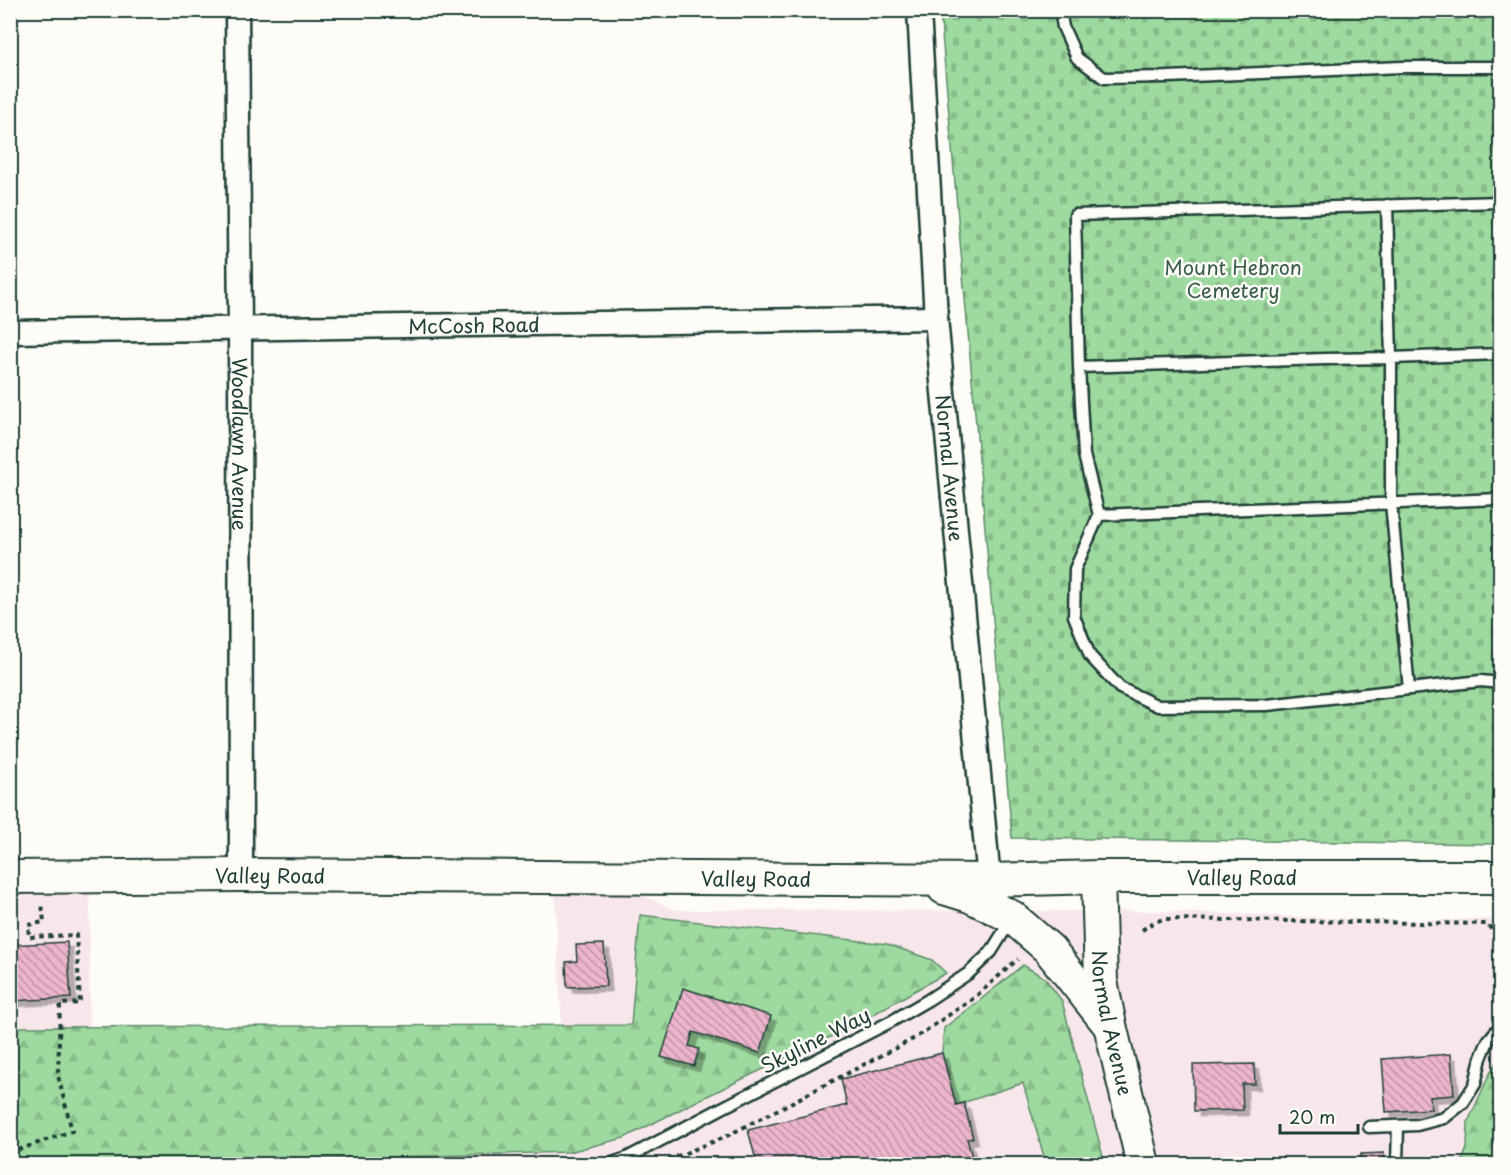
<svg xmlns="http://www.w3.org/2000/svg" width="1511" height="1175" font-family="'Playpen Sans',sans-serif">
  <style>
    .built { fill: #f8e7ea }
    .forest { fill: url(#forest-firs); stroke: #5e8c6a; stroke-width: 1.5 }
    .cemetery { fill: url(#cemetery-stones); stroke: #5e8c6a; stroke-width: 1.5 }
    .building { fill: url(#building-back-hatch); stroke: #1f3d34; stroke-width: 1.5; filter: url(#shadow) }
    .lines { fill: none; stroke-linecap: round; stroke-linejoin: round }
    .lane-casing { stroke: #1f3d34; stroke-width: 15 }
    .street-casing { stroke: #1f3d34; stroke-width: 27 }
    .secondary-casing { stroke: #1f3d34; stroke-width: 36 }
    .path { stroke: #1f3d34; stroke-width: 4; stroke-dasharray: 4.5 4.5; stroke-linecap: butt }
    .lane { stroke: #fdfcf7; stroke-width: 10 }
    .street { stroke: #fdfcf7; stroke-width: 22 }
    .secondary { stroke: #fdfcf7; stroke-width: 32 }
    .labels { text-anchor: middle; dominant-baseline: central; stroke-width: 5; stroke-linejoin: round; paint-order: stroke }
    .park-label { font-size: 20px; fill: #385c4a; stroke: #fdfcf7 }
    .street-label { font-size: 20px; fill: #1f3d34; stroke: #fdfcf7 }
  </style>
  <defs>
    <pattern id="forest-firs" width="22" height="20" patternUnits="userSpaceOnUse" patternTransform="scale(1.5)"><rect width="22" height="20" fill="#9edaa0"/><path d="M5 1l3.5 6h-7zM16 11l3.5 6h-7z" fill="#88bc8a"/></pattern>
    <pattern id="cemetery-stones" width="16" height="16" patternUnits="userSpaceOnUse" patternTransform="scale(1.5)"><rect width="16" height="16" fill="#9edaa0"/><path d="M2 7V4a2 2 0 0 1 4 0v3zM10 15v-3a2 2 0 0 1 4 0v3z" fill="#88bc8a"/></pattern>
    <pattern id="building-back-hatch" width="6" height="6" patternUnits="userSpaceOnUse" patternTransform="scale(1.5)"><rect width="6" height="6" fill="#ecb5cd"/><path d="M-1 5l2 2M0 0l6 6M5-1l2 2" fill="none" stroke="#bf94a7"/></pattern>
    <filter id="shadow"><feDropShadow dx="5.5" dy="5.5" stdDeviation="0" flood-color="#0004"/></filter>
  </defs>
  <rect width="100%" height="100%" fill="#fdfcf7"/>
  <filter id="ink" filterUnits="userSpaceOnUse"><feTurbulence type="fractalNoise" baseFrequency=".0167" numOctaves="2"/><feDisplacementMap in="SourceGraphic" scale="12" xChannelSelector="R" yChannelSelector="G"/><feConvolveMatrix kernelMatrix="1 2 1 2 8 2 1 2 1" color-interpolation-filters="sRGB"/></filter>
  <g filter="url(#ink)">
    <path class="built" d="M620,890L646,897L677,910L1155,911L1402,921L1500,919V1164H11L10,895L90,894L89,1097L565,1095L555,893Z"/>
    <path class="forest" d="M640,915L887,944L932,960L946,973L851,1027L701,1099L624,1138L569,1152L154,1164H11L10,1027L631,1025Z
      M1023,965L1045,978L1062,1001L1105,1164H1046L1023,1083L956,1105L942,1053L944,1028L979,1001Z
      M1500,1058V1164H1461L1467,1148L1468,1122L1491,1071Z"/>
    <path class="cemetery" d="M940,11H1500V844L1012,838Z"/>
    <path class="building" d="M67,942L71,998L10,1001V945Z
      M604,944L606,986L567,987L566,962L577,961L576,945Z
      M683,988L771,1016L760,1053L693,1032L689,1046L699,1049L694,1066L661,1057Z
      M942,1053L956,1105L964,1103L973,1138L967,1139L974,1164H757L748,1130L847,1105L841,1079Z
      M1451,1054L1454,1095L1430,1097L1431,1109L1386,1112L1382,1059Z
      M1254,1064L1255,1084H1242L1243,1110L1194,1111L1193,1065Z
      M1384,1153L1385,1164H1361V1154Z"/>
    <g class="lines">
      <defs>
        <path id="lane" d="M1060,10L1063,27L1077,58L1104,78L1168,77L1402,67H1500
          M1079,367L1075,215L1500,202
          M1500,499L1099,515L1075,569L1074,616L1090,656L1120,688L1158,706L1267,705L1481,681L1500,683
          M1099,515L1084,455L1079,367L1325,359L1391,358L1387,205
          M1409,689L1391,503V358L1500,354
          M1369,1127L1417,1125L1444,1118L1463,1103L1475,1084L1481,1058L1488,1041L1500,1026
          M609,1164L627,1158L722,1108L890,1022L928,1000L969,973L991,952L1011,920
          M1397,1164L1398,1126"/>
        <g id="street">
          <path id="s1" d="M237,10L240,329L241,875"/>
          <path id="s2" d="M919,10L936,318L989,880L995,893"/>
          <path id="s3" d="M10,332L936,318"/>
        </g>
        <g id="secondary">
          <path id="s4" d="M10,877L241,875L989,880L1098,877H1500"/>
          <path id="s5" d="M1098,877L1101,981L1110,1025L1143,1164"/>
          <path d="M944,888L970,896L1012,917L1049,949L1107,1022"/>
        </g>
      </defs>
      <use href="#lane" class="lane-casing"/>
      <use href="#street" class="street-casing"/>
      <use href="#secondary" class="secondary-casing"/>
      <path class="path" d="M1142,930L1154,922L1164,919L1488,924L1500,943
        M10,1153L72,1131L58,1076L60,1004L80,1003L76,935L29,937L28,925L44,922L42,903
        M668,1160L725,1137L915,1038L974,998L1018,959"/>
      <use href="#lane" class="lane"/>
      <use href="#street" class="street"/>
      <use href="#secondary" class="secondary"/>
    </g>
  </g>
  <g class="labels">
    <g class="park-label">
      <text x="1233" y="267">Mount Hebron<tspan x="1233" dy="23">Cemetery</tspan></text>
    </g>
    <g class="street-label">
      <text stroke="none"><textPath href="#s3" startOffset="464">McCosh Road</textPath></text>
      <text stroke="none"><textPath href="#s1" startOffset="434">Woodlawn Avenue</textPath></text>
      <text stroke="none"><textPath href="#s2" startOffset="459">Normal Avenue</textPath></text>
      <text stroke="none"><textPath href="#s4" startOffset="260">Valley Road</textPath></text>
      <text stroke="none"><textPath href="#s4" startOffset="1232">Valley Road</textPath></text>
      <text stroke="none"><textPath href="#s4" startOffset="746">Valley Road</textPath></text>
      <text stroke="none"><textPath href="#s5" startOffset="147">Normal Avenue</textPath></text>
      <text transform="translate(815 1040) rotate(-27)">Skyline Way</text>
    </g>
  </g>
  <rect width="1511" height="1175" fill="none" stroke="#fdfcf7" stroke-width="36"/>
  <rect x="18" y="18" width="1475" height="1139" fill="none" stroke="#1f3d34" stroke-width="2" filter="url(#ink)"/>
  <path d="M1280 1124v9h78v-9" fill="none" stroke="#1f3d34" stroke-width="3"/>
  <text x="1289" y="1124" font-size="18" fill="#1f3d34" stroke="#fdfcf7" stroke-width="4.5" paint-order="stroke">20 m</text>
</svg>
